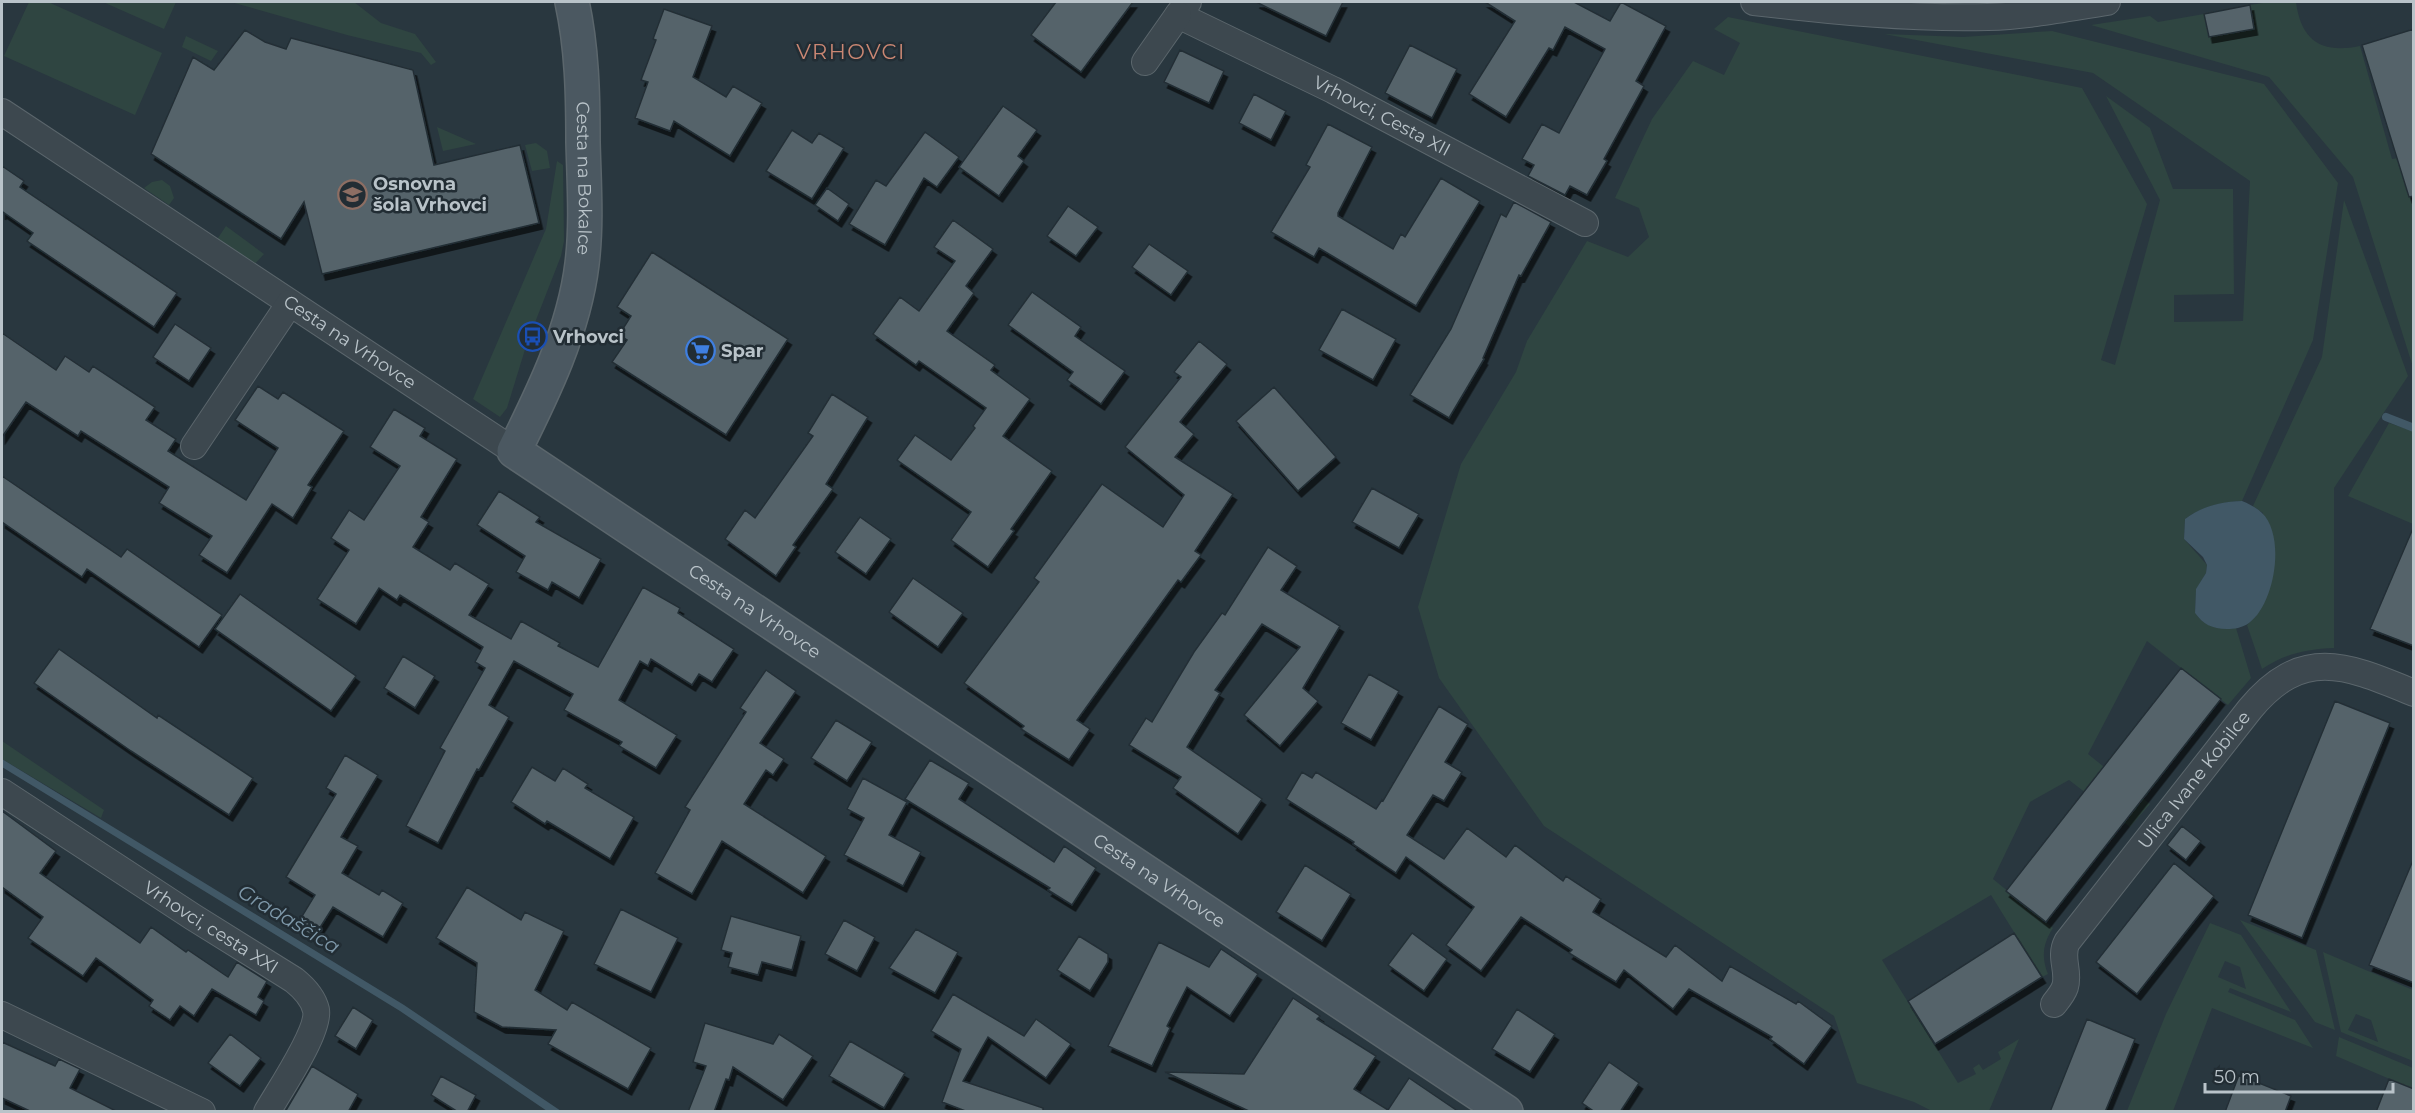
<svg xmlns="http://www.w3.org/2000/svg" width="2415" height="1113" font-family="Montserrat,sans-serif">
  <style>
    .green { fill: #2f4541; fill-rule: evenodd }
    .water { fill: #415866 }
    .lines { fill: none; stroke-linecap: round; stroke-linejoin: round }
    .stream { stroke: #415866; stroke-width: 8 }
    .building { fill: #55646b; stroke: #242f36; stroke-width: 1.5; filter: url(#shadow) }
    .street-casing { stroke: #5b666c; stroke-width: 28 }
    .secondary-casing { stroke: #5b666c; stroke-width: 36 }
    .street { stroke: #3d484f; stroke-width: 26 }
    .secondary { stroke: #4b5861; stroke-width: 33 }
    .labels { text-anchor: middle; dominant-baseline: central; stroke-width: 5; stroke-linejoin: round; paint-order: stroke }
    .street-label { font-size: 18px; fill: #b9c3c9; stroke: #222d34 }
    .poi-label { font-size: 18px; font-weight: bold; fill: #b9c3c9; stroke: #222d34; text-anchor: start }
    .water-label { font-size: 20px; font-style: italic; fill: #7e98a9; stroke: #222d34 }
    .quarter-label { font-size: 21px; letter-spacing: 1.5px; fill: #ca8773; stroke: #222d34 }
  </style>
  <defs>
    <filter id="shadow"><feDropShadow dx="3.5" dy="6" stdDeviation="0" flood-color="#0009"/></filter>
  </defs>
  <rect width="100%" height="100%" fill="#29373f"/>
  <path class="green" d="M29,2H48L162,53L135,115L4,56Z
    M103,2H176L164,29Z
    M231,2H354L381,23L415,34L436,62L431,65L421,53L347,35Z
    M2269,2H2296C2301,41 2322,54 2360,46L2392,159L2399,158L2413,207V367L2353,177L2269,77L2091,25L2150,16L2158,22L2204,14L2209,37L2254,29L2250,5Z
    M1728,17L2082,88L2147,204L2101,360L2115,365L2160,200L2106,96L2150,128L2173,189H2233L2234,294L2174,295V322L2243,321L2250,181L2093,73L1884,34L1963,37L2052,31L2264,84L2338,183L2313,340L2242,501C2221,502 2201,507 2185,519L2184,539L2207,565L2206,573L2196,590L2195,613C2206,628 2218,629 2236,628L2251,678L2228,705L2147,641L2088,754L2150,804L2130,827L2069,780L2030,802L1993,879L2053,928C2043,943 2041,957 2048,974L2042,977L1991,895L1882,960L1958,1083L1976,1074L1973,1068L1979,1064L1983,1070L2001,1059L1998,1052L2019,1039L1989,1111H1932L1914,1102L1857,1083L1834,1016L1544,826L1439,678L1418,607L1461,464L1516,372L1527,341L1587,241L1628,257L1649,237L1639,208L1615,198L1652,119L1693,61L1724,75L1740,43L1714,29Z
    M186,36L218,51L211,61L182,47Z
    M437,127L476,144L443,151Z
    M536,143L547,151L550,168L532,171L525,145Z
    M557,161L563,165L564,241L561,256L527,343L507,408L500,417L473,399L546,229Z
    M162,180L170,186L174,198L169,205L144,188L152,182Z
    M2344,200L2408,376L2334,488V648C2307,649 2284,654 2262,669L2247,625L2256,616L2263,513L2253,506L2322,357Z
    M226,226L264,254L251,268L214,244Z
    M2389,423L2413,431V524L2348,496Z
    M2,741L104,810L101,818L2,759Z
    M2240,920L2316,950L2335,1030L2315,1022Z
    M2210,923L2241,935L2291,1012L2230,988L2228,992L2295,1020L2313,1048L2212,1008L2173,1111H2127L2166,1014ZM2225,961L2240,967L2246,989L2218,977Z
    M2323,952L2413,990V1061L2341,1032ZM2356,1014L2371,1020L2378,1042L2348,1030Z
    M2339,1037L2413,1068V1089L2336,1056Z"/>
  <path class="water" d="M2242,501C2249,504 2256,507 2262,513C2286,536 2275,604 2249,623C2242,628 2234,629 2227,629C2212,629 2203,624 2195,613L2196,589L2206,573L2207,565L2203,557L2184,539L2185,519C2202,506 2220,502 2242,501Z
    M2,759L404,1005L561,1111H547L400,1011L2,767Z"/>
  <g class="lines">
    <path class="stream" d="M2386,417L2414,428"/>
  </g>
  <path class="building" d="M1056,2H1133L1081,72L1031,35Z
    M1256,2H1343L1326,36Z
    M1485,2H1574L1610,21L1621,2L1666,26L1636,81L1644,86L1604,159L1607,161L1587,195L1570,186L1565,195L1528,176L1534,165L1522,159L1542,124L1559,133L1605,49L1565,27L1553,50L1549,48L1506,117L1469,94L1515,21Z
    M2250,5L2254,29L2209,37L2204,14Z
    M664,9L712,26L693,77L726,97L733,86L762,103L730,156L674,121L670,131L635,118L648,82L641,80L656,40L653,39Z
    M2414,29V196L2409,197L2362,45Z
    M245,30L265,42L286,49L291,38L413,70L434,165L520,145L539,223L322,274L304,202L281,239L151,154L193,57L214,70Z
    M1410,45L1457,69L1432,118L1385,93Z
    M1180,50L1224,71L1209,103L1164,82Z
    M1254,94L1286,111L1271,140L1239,123Z
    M1003,106L1037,130L1018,156L1024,161L999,196L959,167Z
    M1328,124L1372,147L1338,213V216L1393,249L1401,234L1405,237L1441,178L1480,201L1416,306L1319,248L1314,257L1271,232L1310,167L1306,165Z
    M792,130L812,143L819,133L844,148L812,199L766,171Z
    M925,132L959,157L937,187L924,178L885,245L849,224L876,180L886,186Z
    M2,166L24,181L20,187L177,293L154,327L27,241L33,233L3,212L2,214Z
    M827,188L849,204L838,221L815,205Z
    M1514,202L1551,222L1521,276L1519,275L1483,358L1484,359L1449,418L1410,395L1451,329L1501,214L1506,217Z
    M1068,206L1098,227L1076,256L1047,236Z
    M953,220L993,249L966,286L974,293L947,331L995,365L991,370L1030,399L1003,436L1052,471L1011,529L1014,531L988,567L951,540L971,512L897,460L915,435L951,460L975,428L973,426L986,408L919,361L916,365L873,334L900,297L919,311L955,261L934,247Z
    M1149,244L1188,271L1171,295L1132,267Z
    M652,252L788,339L726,435L612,362L627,340L619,335L631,316L617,307Z
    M1032,292L1081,327L1075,336L1125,371L1101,404L1067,380L1073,372L1008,325Z
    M1342,309L1396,339L1373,380L1319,350Z
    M175,324L211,348L189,381L153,357Z
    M2,333L56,370L65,356L89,372L93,366L155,407L146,420L176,439L168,451L246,500L278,448L235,420L258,386L278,399L283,392L344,431L308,485L312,487L293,518L272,504L227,573L199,555L212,536L159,503L169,487L81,431L78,436L26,402L2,437Z
    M1199,341L1227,364L1180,422L1194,434L1175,457L1233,494L1195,551L1201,555L1181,582L1178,580L1077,720L1090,729L1069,760L1021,729L1024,726L964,683L1039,582L1034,578L1102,484L1163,527L1184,495L1125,447L1181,377L1174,372Z
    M1274,387L1336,457L1298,491L1236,421Z
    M832,394L868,417L826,484L833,489L793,545L796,547L776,576L725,539L745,510L755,518L813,436L808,433Z
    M394,409L425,428L420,436L457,459L421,517L429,522L413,547L450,570L455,563L489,584L469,615L511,639L521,621L560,643L558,646L598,667L643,587L680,608L678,613L734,649L712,682L699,674L692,685L651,659L648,666L640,661L619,700L677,735L656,768L619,746L622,742L564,710L573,694L514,661L489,705L509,717L479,770L477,769L438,843L406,826L445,751L440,748L485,668L475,662L483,647L400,595L397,600L379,588L356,624L317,599L349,550L331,538L349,510L364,520L400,466L370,447Z
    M2,476L121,557L127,549L222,615L199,647L87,569L82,577L2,522Z
    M1372,488L1419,514L1399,548L1352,522Z
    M499,491L540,517L536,522L601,559L579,598L552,582L548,590L516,572L525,556L477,525Z
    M860,517L891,539L866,574L835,552Z
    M2414,526V646L2370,629Z
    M1268,547L1297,566L1281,590L1340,626L1303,688L1318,701L1280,746L1244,715L1300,647L1262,624L1215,690L1220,693L1187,747L1262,799L1238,834L1173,788L1181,777L1129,745L1146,718L1152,722L1194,652L1222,613L1225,615Z
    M913,578L963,613L938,647L889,612Z
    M240,594L356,676L331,711L215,629Z
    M59,649L157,718L158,715L253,778L229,815L131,751L34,683Z
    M403,656L435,676L415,708L384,688Z
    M2181,668L2221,699L2046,922L2006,891Z
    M766,670L796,691L760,743L784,759L773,775L766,770L744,804L826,856L803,893L722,841L692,894L655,873L690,810L685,807L746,712L740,708Z
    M1369,674L1399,691L1371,740L1341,723Z
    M2335,701L2390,723L2302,938L2248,915Z
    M1439,706L1468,724L1445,762L1462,772L1444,801L1433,795L1407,835L1444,859L1467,828L1506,857L1515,845L1563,881L1566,876L1601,899L1593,912L1666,957L1675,945L1722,981L1730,966L1796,1004L1798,1001L1832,1026L1804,1064L1770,1039L1772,1037L1689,989L1673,1009L1624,970L1616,982L1569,953L1572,950L1521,917L1481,971L1446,945L1474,907L1406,857L1396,873L1353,844L1354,842L1286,799L1302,772L1312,778L1316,772L1376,809L1382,800L1383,801Z
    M836,720L872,742L847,781L811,758Z
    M345,755L378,775L341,837L358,846L342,873L379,895L382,890L403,903L383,937L333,907L314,937L296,926L315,895L286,877L336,794L326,788Z
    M930,760L969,783L959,799L1054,862L1064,846L1096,868L1072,905L1048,890L1050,888L905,799Z
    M532,767L555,781L563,768L588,784L585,788L634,817L610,859L547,821L545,824L511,802Z
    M863,778L907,802L889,835L921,852L903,886L844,855L864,818L847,809Z
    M2,811L56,851L40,873L140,943L151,927L186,952L188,950L228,977L237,962L267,981L258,997L264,1001L256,1015L212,989L194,1016L180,1006L170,1020L149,1006L153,1000L96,958L83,976L28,938L43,917L2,887Z
    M2182,826L2201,841L2186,860L2167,845Z
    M2414,858V983L2369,965Z
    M2174,863L2214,896L2137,994L2096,962Z
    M1305,865L1351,894L1322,941L1276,912Z
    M467,887L521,920L525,912L564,931L535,990L567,1010L572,1002L651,1048L628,1089L548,1044L556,1030L502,1027L474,1012L477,963L436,938Z
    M621,909L678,938L651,992L594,964Z
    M731,916L801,936L792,970L762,962L758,975L728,967L732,953L721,950Z
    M844,920L875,937L857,971L825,954Z
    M916,929L958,952L935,993L889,968Z
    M1412,933L1447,959L1424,991L1388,965Z
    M2014,933L2042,977L1935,1044L1908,1001Z
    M1079,936L1108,954V962L1090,991L1057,970Z
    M1159,942L1209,967L1221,949L1258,974L1230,1016L1187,987L1167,1026L1170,1028L1152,1066L1108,1046Z
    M953,994L1024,1036L1036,1019L1071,1044L1046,1078L988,1037L963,1081L1043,1108V1112H968L942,1102L961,1049L931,1031Z
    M1293,998L1320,1016L1317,1019L1376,1056L1354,1089L1388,1110L1409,1078L1459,1112H1251L1165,1072L1244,1074Z
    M353,1007L373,1020L356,1049L335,1036Z
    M1517,1009L1555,1034L1530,1072L1492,1049Z
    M2087,1019L2135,1039L2127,1059L2105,1112H2050Z
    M705,1023L773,1044L779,1034L813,1056L783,1100L733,1067L729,1080L726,1079L714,1112H688L706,1066L693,1062Z
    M230,1034L261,1058L240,1086L208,1063Z
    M850,1041L905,1073L884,1108L829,1076Z
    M2,1042L55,1066L59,1059L80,1069L70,1088L118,1112H32L2,1098Z
    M1609,1062L1639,1083L1620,1112H1595L1582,1103Z
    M312,1066L358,1094L348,1112H285Z
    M2239,1075L2291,1096L2285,1112H2225Z
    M441,1076L476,1095L467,1112H458L431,1095Z
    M2389,1079L2414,1089V1112H2376Z"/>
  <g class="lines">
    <defs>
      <g id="street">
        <path id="s1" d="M1188,2L1178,15L1333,90L1585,223"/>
        <path d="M1754,2C1831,11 1911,19 1988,17C2029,16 2068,8 2107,2"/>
        <path d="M1145,62L1178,15"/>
        <path id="s2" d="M2,112L514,451"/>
        <path d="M194,446L290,303"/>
        <path id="s3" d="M2,792L193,917L294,980C304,988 313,997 316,1010C320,1031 279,1091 267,1112"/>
        <path id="s4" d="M2054,1004C2058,999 2063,993 2065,987C2070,971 2059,957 2067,942L2250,709C2303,645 2348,666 2414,693"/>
        <path d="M2,1015L202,1112"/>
      </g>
      <g id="secondary">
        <path id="s5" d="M572,2C582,48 583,94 583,142C584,182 587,224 582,264C574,330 543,393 514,451L1506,1112"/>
      </g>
    </defs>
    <use href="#street" class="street-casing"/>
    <use href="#secondary" class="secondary-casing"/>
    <use href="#street" class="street"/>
    <use href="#secondary" class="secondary"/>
  </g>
  <defs>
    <symbol id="school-ring" viewBox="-11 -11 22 22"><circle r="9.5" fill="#222d34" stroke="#8d6e63" stroke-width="1.5"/><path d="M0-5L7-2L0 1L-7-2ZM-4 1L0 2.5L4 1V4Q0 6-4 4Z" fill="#8d6e63"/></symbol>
    <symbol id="bus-ring" viewBox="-11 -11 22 22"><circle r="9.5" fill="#222d34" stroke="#1a4fb4" stroke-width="1.5"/><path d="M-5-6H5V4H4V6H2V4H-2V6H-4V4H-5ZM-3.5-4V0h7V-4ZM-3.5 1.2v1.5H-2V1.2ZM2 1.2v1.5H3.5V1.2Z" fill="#1a4fb4"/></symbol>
    <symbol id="supermarket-ring" viewBox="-11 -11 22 22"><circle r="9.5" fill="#222d34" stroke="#3f7fe0" stroke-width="1.5"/><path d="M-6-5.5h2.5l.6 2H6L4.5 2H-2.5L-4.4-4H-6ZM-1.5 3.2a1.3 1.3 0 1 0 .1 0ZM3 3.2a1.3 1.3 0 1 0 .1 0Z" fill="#3f7fe0"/></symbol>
  </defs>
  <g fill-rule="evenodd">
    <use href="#school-ring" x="336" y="178" width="33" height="33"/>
    <use href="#bus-ring" x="516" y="320" width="33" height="33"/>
    <use href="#supermarket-ring" x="684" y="334" width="33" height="33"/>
  </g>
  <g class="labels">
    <g class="street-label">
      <text stroke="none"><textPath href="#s1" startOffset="244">Vrhovci, Cesta XII</textPath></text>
      <text stroke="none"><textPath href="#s5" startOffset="177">Cesta na Bokalce</textPath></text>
      <text stroke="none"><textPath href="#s2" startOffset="417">Cesta na Vrhovce</textPath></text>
      <text stroke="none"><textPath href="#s5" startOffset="752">Cesta na Vrhovce</textPath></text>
      <text stroke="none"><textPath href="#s4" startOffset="272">Ulica Ivane Kobilce</textPath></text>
      <text stroke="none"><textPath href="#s5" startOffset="1238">Cesta na Vrhovce</textPath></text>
      <text stroke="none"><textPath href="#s3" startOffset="249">Vrhovci, cesta XXI</textPath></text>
    </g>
    <g class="poi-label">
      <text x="373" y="184">Osnovna<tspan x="373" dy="21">šola Vrhovci</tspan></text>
      <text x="553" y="337">Vrhovci</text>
      <text x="721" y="351">Spar</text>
    </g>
    <g class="water-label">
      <text transform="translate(289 919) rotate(31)">Gradaščica</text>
    </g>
    <g class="quarter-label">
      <text x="851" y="51">VRHOVCI</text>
    </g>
  </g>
  <rect width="2415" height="1113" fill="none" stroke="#b9c3c9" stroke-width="6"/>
  <path d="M2205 1083v9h188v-9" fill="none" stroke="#b9c3c9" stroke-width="3"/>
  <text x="2214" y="1083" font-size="18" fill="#b9c3c9" stroke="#222d34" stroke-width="4.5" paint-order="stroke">50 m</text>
</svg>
